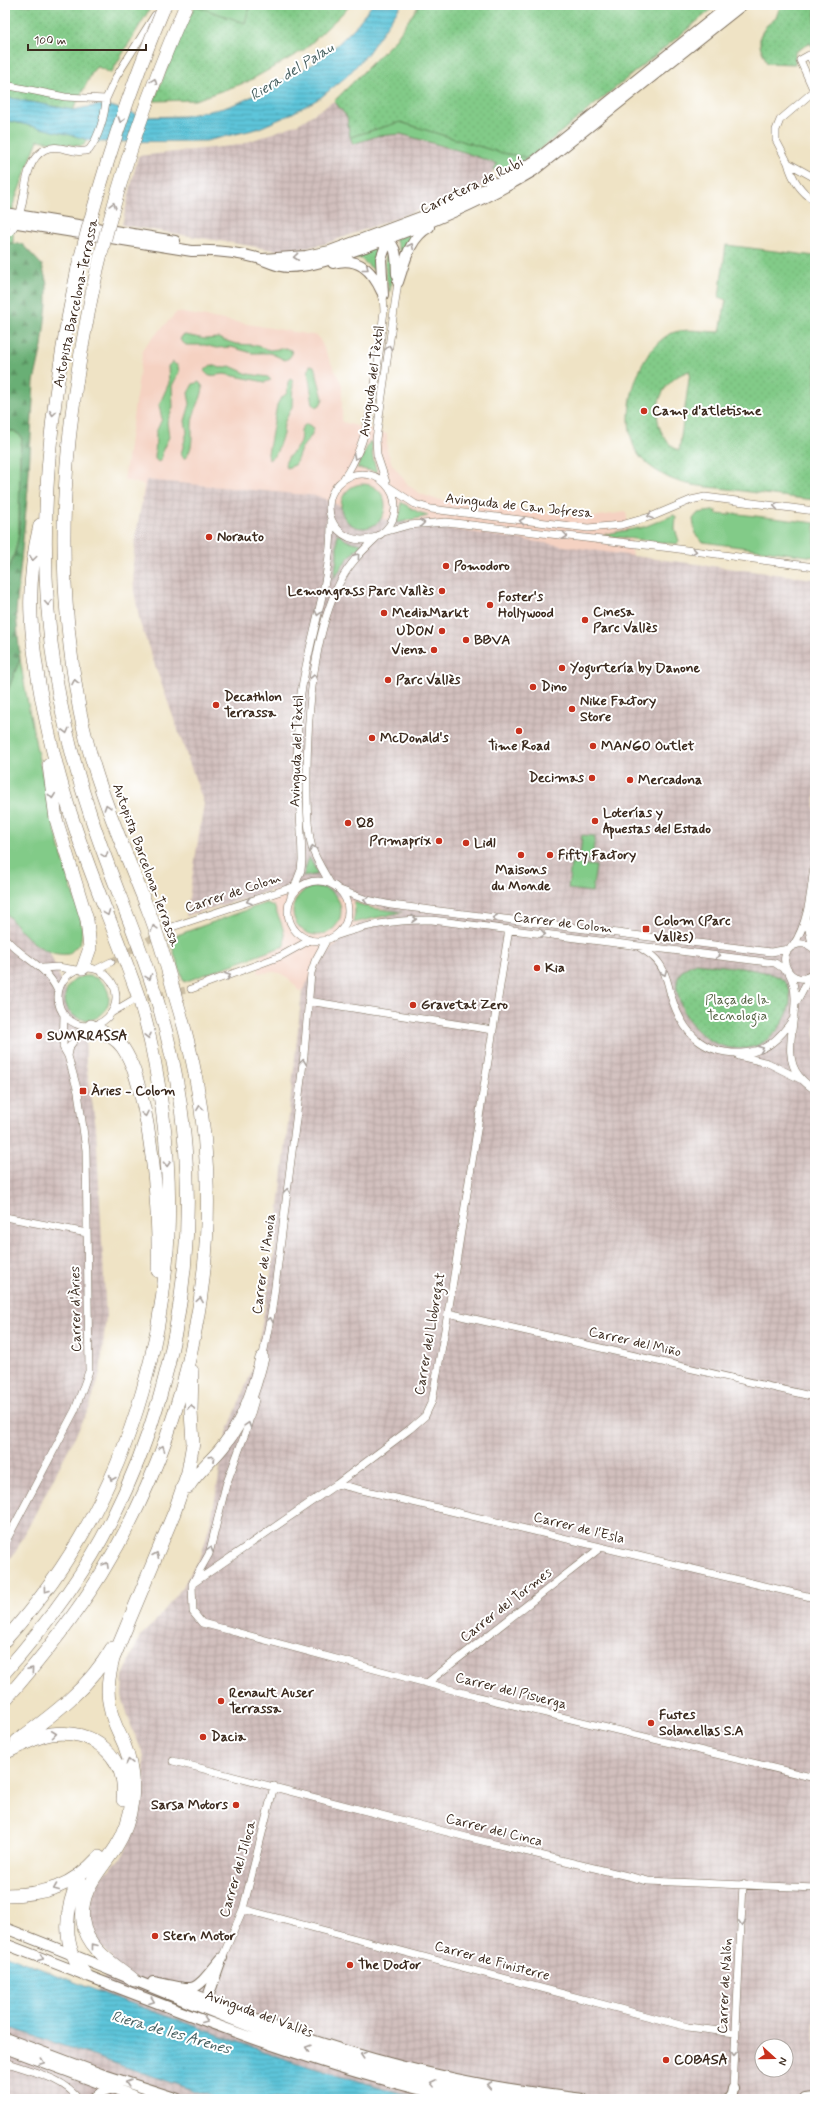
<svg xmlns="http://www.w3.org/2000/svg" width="820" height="2104" font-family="Mynerve,sans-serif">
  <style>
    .built { fill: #f5d2c2 }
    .industrial { fill: url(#industrial-grid); fill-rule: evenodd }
    .grass { fill: #82cb88; stroke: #5e7a53 }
    .forest { fill: url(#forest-firs); stroke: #526c49 }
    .park { fill: url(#park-dots); stroke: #5e7a53; fill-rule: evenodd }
    .water { fill: url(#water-rules); stroke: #4c787c }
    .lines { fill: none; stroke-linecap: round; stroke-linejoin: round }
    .street-tunnel { stroke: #cbbea4; stroke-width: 7; stroke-dasharray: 7 3.5; stroke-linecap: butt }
    .street-casing { stroke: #7a6b58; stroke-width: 8 }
    .secondary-casing { stroke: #7a6b58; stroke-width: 12 }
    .highway-casing { stroke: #7a6b58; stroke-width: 14 }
    .street { stroke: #fff; stroke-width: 7 }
    .secondary { stroke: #fff; stroke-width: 10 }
    .highway { stroke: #fff; stroke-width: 13 }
    .highway-bridge-casing { stroke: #7a6b58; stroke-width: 14; stroke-linecap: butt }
    .highway-bridge { stroke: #fff; stroke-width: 13 }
    .oneway { stroke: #a79f9a }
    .poi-dot { fill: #c8321e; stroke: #fff; stroke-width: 1.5 }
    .labels { text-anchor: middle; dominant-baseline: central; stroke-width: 4; stroke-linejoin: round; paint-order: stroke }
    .street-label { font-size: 14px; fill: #3b2a1e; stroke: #fff }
    .poi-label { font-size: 14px; font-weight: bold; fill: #3b2a1e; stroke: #fff; text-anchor: start }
    .park-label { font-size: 14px; fill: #546243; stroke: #fff }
    .water-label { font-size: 15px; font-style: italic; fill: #476060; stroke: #fff }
  </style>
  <defs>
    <pattern id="industrial-grid" width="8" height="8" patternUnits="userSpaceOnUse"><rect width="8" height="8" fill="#d1bfbd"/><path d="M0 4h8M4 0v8" fill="none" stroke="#b4a4a2"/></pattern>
    <pattern id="forest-firs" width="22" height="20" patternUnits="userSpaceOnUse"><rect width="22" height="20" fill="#69af74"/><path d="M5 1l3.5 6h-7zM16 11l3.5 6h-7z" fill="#588f5f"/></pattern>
    <pattern id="park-dots" width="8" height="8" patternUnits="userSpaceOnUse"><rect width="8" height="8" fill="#82cb88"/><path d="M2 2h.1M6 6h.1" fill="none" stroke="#71ae75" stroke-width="1.8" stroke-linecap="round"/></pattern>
    <pattern id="water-rules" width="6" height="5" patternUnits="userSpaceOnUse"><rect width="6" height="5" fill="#5dc5da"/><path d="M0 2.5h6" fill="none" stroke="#4ea0b0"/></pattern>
  </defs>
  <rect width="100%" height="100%" fill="#fff"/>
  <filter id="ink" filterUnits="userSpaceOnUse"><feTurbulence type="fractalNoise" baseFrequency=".025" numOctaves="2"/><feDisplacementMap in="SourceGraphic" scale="8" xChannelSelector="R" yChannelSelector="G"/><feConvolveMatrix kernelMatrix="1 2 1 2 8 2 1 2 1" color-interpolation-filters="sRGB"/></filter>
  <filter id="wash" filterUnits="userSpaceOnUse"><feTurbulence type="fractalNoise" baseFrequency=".012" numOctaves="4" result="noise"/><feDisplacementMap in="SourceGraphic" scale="16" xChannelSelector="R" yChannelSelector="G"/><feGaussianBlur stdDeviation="0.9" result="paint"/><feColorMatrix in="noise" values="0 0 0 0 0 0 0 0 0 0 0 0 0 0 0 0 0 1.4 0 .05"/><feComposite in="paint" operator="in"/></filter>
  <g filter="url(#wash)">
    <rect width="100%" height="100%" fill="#efe3c5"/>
    <path class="built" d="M177,312L318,336L342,385V422L387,434V450L392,464L409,486L421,494L435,499L557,514L592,517L626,512L633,556L404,913L359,924L341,939L322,959L302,991L298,990L294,984L282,974L275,972L258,973L272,890L186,916L204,804L140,623L134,591L133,564L144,485L124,480L143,348Z"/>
    <path class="industrial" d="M334,101L347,117L353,144L377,136L401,134L464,152L497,164L484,186L325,244L286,252L122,225L138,156L239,145L298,124Z
      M146,480L318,496L362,516L633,556L815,579V2099H421L294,2062L98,1991L112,1958L95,1942L89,1923L90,1900L99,1880L124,1854L138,1821L144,1784V1756L130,1723L122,1696L123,1676L140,1636L154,1623L182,1588L202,1553L212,1516L226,1435L255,1363L274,1256L302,991L322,959L341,939L359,924L403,913L321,892L273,890L186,916L204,804L140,623L134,591L133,564L135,539ZM762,2046H786V2070H762Z
      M5,912L25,935L50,953L86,1041V1063L96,1126L106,1317L100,1374L89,1409L15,1553L5,1564Z
      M5,2026L42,2039L219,2099H5Z"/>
    <path class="grass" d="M196,5H250L245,23L195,6Z
      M5,120L87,138L84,145L80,146L38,140L13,205V243H5Z
      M400,122L498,152L529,158L512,167L493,170L497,164L464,152L401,134L377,136L353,144L350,137Z
      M414,232L402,255L401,254L395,239Z
      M379,245L375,271L361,259L352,256Z
      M388,250L390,251L393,268L390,291L389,292C387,277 382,264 388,250Z
      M185,335L205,339L218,338L236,344L254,345L270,350L286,348L291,350L292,354L289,358L285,360L270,353H252L231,347L216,348L205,345H186L180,340L182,336Z
      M172,362L178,366L179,372L172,386L173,407L167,422L169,437L163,449L161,460L158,462L155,459L156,432L162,419L159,405L169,383L168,366Z
      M211,365L221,368L230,366L248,374L268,377L271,380L265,382L224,374L209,376L204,371Z
      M310,365L314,366C315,368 322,394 323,399L320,405L316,407L313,404L308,372Z
      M290,379L293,381L292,407L284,423L283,434L276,454L269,460L268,454L277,405L280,399L287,393L288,382Z
      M199,382L203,387C202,398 196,407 193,417C190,430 196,448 184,459L181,454L187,432L185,421L190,404L188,393L193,384Z
      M307,424L314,428L311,436L301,449L295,465L287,468L285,465C287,455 295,452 299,444C303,436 297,428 307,424Z
      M5,431H14L22,437L20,455L19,534L15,552L9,568L5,570Z
      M370,441L371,442L373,458L377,472L357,468Z
      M341 506a22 22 0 1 1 44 0a22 22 0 1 1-44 0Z
      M401,502L418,512L428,515V516L397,523L401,510Z
      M712,511H717L716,514L730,515V513L815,523V557L703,542L695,534L693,519L698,513Z
      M674,515L676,517L675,529L679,541L677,544L601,535L644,527Z
      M337,533L347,541L362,544L347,559L334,578L337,558Z
      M20,659C33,735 48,810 70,884C75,902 86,924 80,943L69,954C41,958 21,931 5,912V698Z
      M582,835L595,836L592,860L580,858Z
      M309,857L318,874L303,877Z
      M571,863L596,866L592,892L568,889Z
      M293 911a24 24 0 1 1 48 0a24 24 0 1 1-48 0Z
      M354,902L371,908L402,912L353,923L355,912Z
      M266,903L274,906C279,918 287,933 284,946L184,982L169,938Z
      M65 998a22 22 0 1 1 44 0a22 22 0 1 1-44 0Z"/>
    <path class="forest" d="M5,243L22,244L42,265L47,284V304L42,346L34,382L28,489L16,612L20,659L5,698V570L9,568L15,552L19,534L20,455L22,437L14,431H5Z"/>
    <path class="park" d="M5,5H152L111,73L98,67L94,69L73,110L5,97Z
      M250,5H351L304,50L247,82L195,100L154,101L176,45L195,6L245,23Z
      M419,5H717L529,158L498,152L400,122L350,137L347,117L334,101L394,41Z
      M815,5V51L810,43L795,52V64L767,63L760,46V36L766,26L776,18L779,9L785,5Z
      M726,245L815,256V412L808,467L815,466V500C786,497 757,493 728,489C708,487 687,486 669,478C661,474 652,468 646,463C611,435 635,345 675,332C689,328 706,332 720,332L726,300L719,297ZM689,371L690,372L679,451C646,431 652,383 689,371Z
      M696,963C715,966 773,968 784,981C790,986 790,993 790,1001C789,1007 788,1013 785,1018C778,1032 767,1043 752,1047C718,1055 687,1030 679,998C676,989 675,978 683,970C686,967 692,965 696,963Z"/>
    <path class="water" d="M372,5H401L368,53L347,76L320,98L287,116L257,129L206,141L94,142L75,136L5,120V97L73,110L98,105L111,106L143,117L184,116L224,108L243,101L311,65L337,45L355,27Z
      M5,1955L108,1995L294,2062L421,2099H219L5,2026Z"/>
  </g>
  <g filter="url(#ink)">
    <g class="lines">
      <path class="street-tunnel" d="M111,962L169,928
        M137,1000L191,989"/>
      <defs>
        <path id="street" d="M815,67L809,55L800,60L814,91L815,90
          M5,85L65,97L106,99C105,115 99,137 89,150C74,156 59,142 44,150C16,166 32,219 5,236
          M814,91L780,120L776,130V140L788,163L815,178
          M106,99L116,77L155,15
          M788,163C792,179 801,192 815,201
          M329 507a33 33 0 1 1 66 0a33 33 0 1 1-66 0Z
          M344,478C375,434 377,363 384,311L383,295
          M386,482L377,455L376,439L398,282
          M389,487L415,504L431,509L588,528L621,525L653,516L691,500L705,497L815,511
          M384,532L409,525L446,522L671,548L815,567
          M288 911a30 30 0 1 1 60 0a30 30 0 1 1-60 0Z
          M330,883C324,872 316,860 312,848C307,827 307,803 307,781C307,720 312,637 340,582C349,564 362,551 377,537
          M340,890L367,900L391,905L771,952L789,949
          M291,896L301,870L302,860C301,804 293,749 301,693C310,634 332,579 331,520
          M807,921L813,948
          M169,928L296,886
          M509,929L448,1313L432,1401L425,1416L410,1429L337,1484L192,1584L193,1612L202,1623L475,1696L815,1778
          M335,936C368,924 398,919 432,920L775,963L787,971
          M5,938C24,960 45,964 58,991
          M793,946C810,920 811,888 815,858
          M639,947C649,953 658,959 663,970C667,978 669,988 671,996C682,1031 701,1054 741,1053C766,1053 780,1038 794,1018
          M815,950C810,945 805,943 798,944C770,951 791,994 815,972
          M58 997a29 29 0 1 1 58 0a29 29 0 1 1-58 0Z
          M43,968L58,967L76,970
          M97,969L111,962
          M789,973C807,1005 777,1049 799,1076C803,1081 809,1086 815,1090
          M191,989L281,956L310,940
          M308,1001L493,1030
          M797,1001L810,976
          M111,1013L133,1000
          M68,1056L70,1046L85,1026
          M739,1056L768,1063L800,1079
          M5,1217L87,1233
          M448,1313L815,1397
          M262,1360L272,1309L281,1241L304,1055L311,973L315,961L327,939
          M337,1484L815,1598
          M5,1543L75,1410L89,1371L86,1150L78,1092L68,1056L63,1047L64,1015
          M193,1582L209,1554L226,1485L246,1431L255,1400
          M427,1683L600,1548
          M173,1761L474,1839L648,1881L815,1888
          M243,1909L688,2027L735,2033
          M222,1958L243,1909L274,1786
          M5,2062C29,2071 63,2077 79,2099
          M733,2089L743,1884"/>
        <path id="secondary" d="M487,179L496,184H501
          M5,213L175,241
          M5,221L192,251C213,250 240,253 261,259C271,263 278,267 289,267C316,267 340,255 365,247C423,226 480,203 533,171L742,5
          M381,238C399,242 396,261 397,274
          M263,259L306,256L330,251L421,217L496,184L535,161L730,5
          M333,263C358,256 372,270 382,292
          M398,282C405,262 409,238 429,227
          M383,295L381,259L389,237
          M5,1928C172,1992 334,2074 513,2099
          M5,1944C155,2001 303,2065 461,2099
          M153,1982C200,1991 191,1995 222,1958
          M178,1988C212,2001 245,2016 280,2029C377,2064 480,2088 583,2099
          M203,2003L209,1994L220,1963
          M5,2038L101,2074L178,2099
          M5,2048L142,2099
          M94,2099L103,2091L113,2088
          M729,2099L732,2094L733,2089
          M805,2099L815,2098"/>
        <path id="highway" d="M49,765L56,819L87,920L90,948L83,968
          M91,1026C102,1032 116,1037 123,1048C135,1066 139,1088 144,1108C155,1162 159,1216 158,1271
          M188,1487C198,1470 213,1460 224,1445C245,1419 254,1389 262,1358
          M5,1640C136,1496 188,1299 162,1108C156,1067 149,1025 135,987C115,931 91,877 73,821C59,780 49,738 41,695C30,634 25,587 40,525
          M5,1672C45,1626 84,1576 111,1521C192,1360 210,1176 158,1003C140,942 113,883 93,823C76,773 63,723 55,672C34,537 50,401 78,268
          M5,1700C40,1660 73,1619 101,1574C191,1428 228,1248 196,1079C191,1052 184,1025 176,999C168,970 160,940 149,912C123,846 94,782 80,712C51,557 64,422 97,270
          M17,1741C54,1714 89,1688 112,1648
          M5,1753C19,1746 35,1737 51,1734C92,1728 128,1756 123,1800
          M80,1876C65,1908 60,1947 86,1975
          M5,1895C44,1895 72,1887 99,1857
          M134,1980C114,1964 87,1949 83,1922C79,1889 100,1872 116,1847C125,1833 130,1817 132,1801C134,1782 131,1762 124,1744C119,1732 112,1721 110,1707C106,1691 109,1676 113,1659L174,1513L188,1472L193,1443L191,1412L192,1371"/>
      </defs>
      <use href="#street" class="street-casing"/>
      <use href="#secondary" class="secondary-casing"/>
      <use href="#highway" class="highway-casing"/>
      <use href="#street" class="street"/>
      <use href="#secondary" class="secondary"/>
      <use href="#highway" class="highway"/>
      <defs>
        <path id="highway-bridge" d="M78,268C100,178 129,90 165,5
          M97,270C119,178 148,91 186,5"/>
      </defs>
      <use href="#highway-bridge" class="highway-bridge-casing"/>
      <use href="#highway-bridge" class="highway-bridge"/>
    </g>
    <defs><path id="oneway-chevron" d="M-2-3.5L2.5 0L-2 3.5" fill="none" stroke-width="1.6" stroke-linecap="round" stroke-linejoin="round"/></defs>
    <g class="oneway">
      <use href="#oneway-chevron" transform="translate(154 81) rotate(-69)"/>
      <use href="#oneway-chevron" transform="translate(121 120) rotate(108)"/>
      <use href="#oneway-chevron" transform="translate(113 205) rotate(-75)"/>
      <use href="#oneway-chevron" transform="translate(411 246) rotate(-64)"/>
      <use href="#oneway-chevron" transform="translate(296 257) rotate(174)"/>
      <use href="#oneway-chevron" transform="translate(366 268) rotate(38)"/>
      <use href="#oneway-chevron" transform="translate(389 348) rotate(-82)"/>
      <use href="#oneway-chevron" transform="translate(53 413) rotate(97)"/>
      <use href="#oneway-chevron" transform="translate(356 457) rotate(116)"/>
      <use href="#oneway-chevron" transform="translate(776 506) rotate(-172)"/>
      <use href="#oneway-chevron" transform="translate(650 516) rotate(162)"/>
      <use href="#oneway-chevron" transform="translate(522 521) rotate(-173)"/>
      <use href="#oneway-chevron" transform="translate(422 523) rotate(-6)"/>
      <use href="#oneway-chevron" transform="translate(565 536) rotate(7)"/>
      <use href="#oneway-chevron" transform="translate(694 551) rotate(8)"/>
      <use href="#oneway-chevron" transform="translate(357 556) rotate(-50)"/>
      <use href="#oneway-chevron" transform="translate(33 558) rotate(98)"/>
      <use href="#oneway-chevron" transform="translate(48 603) rotate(87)"/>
      <use href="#oneway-chevron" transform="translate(318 613) rotate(104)"/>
      <use href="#oneway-chevron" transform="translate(314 677) rotate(-79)"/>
      <use href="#oneway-chevron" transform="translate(75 682) rotate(-100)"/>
      <use href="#oneway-chevron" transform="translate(66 731) rotate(76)"/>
      <use href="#oneway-chevron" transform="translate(52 796) rotate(84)"/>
      <use href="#oneway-chevron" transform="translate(107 807) rotate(-108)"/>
      <use href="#oneway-chevron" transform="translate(313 848) rotate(-106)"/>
      <use href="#oneway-chevron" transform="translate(105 855) rotate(70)"/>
      <use href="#oneway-chevron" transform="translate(366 900) rotate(-164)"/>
      <use href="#oneway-chevron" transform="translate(249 901) rotate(162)"/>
      <use href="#oneway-chevron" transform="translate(107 913) rotate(69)"/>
      <use href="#oneway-chevron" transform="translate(495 918) rotate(-173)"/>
      <use href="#oneway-chevron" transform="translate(414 919) rotate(1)"/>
      <use href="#oneway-chevron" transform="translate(154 928) rotate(-108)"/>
      <use href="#oneway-chevron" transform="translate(543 934) rotate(8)"/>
      <use href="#oneway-chevron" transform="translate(718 955) rotate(7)"/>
      <use href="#oneway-chevron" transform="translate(664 973) rotate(67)"/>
      <use href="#oneway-chevron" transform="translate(228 976) rotate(-20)"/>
      <use href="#oneway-chevron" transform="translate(149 977) rotate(70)"/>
      <use href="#oneway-chevron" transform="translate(148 1036) rotate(78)"/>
      <use href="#oneway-chevron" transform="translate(761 1049) rotate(-21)"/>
      <use href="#oneway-chevron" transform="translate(303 1062) rotate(-82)"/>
      <use href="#oneway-chevron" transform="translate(200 1108) rotate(-97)"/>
      <use href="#oneway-chevron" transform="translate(145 1114) rotate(78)"/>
      <use href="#oneway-chevron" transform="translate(167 1164) rotate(87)"/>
      <use href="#oneway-chevron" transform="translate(287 1191) rotate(-83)"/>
      <use href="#oneway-chevron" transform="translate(200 1300) rotate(-81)"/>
      <use href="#oneway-chevron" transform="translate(270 1320) rotate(-79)"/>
      <use href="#oneway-chevron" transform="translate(191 1407) rotate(-89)"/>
      <use href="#oneway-chevron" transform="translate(248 1425) rotate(-73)"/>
      <use href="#oneway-chevron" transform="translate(162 1448) rotate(-69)"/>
      <use href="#oneway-chevron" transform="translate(212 1458) rotate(-44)"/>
      <use href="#oneway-chevron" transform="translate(112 1478) rotate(113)"/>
      <use href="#oneway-chevron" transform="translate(210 1549) rotate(-73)"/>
      <use href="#oneway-chevron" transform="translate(156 1555) rotate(-67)"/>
      <use href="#oneway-chevron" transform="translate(106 1565) rotate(-60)"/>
      <use href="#oneway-chevron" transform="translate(46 1590) rotate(127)"/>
      <use href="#oneway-chevron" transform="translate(31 1670) rotate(-49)"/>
      <use href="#oneway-chevron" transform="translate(54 1734) rotate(-7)"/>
      <use href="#oneway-chevron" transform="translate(129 1762) rotate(-103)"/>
      <use href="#oneway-chevron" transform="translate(56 1888) rotate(158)"/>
      <use href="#oneway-chevron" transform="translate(742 1923) rotate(93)"/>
      <use href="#oneway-chevron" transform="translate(94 1946) rotate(-128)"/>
      <use href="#oneway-chevron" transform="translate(41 1958) rotate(21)"/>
      <use href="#oneway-chevron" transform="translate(152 2001) rotate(20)"/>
      <use href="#oneway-chevron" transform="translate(205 2020) rotate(21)"/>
      <use href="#oneway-chevron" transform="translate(308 2048) rotate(-163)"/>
      <use href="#oneway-chevron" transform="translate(734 2053) rotate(92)"/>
      <use href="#oneway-chevron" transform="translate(363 2055) rotate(-162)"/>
      <use href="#oneway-chevron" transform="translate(42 2062) rotate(20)"/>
      <use href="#oneway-chevron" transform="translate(128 2083) rotate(-162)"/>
      <use href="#oneway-chevron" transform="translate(433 2083) rotate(-166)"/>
      <use href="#oneway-chevron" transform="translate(489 2085) rotate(-169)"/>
    </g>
  </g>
  <g class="poi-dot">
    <circle cx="644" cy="411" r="4"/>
    <circle cx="209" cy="537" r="4"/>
    <circle cx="446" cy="566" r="4"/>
    <circle cx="442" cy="591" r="4"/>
    <circle cx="490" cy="605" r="4"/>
    <circle cx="384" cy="613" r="4"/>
    <circle cx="585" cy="620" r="4"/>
    <circle cx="442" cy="631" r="4"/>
    <circle cx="466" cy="640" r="4"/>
    <circle cx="434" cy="650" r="4"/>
    <circle cx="562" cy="668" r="4"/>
    <circle cx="388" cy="680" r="4"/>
    <circle cx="533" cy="687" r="4"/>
    <circle cx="216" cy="705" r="4"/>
    <circle cx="572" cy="709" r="4"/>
    <circle cx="519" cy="731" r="4"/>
    <circle cx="372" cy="738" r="4"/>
    <circle cx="593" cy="746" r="4"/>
    <circle cx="592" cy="778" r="4"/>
    <circle cx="630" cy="780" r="4"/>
    <circle cx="595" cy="821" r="4"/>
    <circle cx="348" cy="823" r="4"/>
    <circle cx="439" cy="841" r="4"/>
    <circle cx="466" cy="843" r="4"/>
    <circle cx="521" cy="855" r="4"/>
    <circle cx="550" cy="855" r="4"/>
    <rect x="642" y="925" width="8" height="8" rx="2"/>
    <circle cx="537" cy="968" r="4"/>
    <circle cx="413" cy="1005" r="4"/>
    <circle cx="39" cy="1036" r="4"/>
    <rect x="79" y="1087" width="8" height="8" rx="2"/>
    <circle cx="221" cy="1701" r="4"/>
    <circle cx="651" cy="1723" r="4"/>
    <circle cx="203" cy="1737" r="4"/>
    <circle cx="236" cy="1805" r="4"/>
    <circle cx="155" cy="1936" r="4"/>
    <circle cx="350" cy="1965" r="4"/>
    <circle cx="666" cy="2060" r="4"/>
  </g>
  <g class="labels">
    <g class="street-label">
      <text transform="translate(472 186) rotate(-26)">Carretera de Rubí</text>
      <text transform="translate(76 303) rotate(-78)">Autopista Barcelona-Terrassa</text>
      <text transform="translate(372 381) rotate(-82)">Avinguda del Tèxtil</text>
      <text transform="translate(519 506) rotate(6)">Avinguda de Can Jofresa</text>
      <text transform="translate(297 751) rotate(-88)">Avinguda del Tèxtil</text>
      <text transform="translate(146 865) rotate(70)">Autopista Barcelona-Terrassa</text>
      <text transform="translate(233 893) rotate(-18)">Carrer de Colom</text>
      <text transform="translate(563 923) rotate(7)">Carrer de Colom</text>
      <text transform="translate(264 1264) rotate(-82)">Carrer de l'Anoia</text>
      <text transform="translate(76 1309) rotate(-91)">Carrer d'Àries</text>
      <text transform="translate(430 1334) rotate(-80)">Carrer del Llobregat</text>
      <text transform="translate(635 1342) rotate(13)">Carrer del Miño</text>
      <text transform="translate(579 1528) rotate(14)">Carrer de l'Esla</text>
      <text transform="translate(506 1605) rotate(-38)">Carrer del Tormes</text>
      <text transform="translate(511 1691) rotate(14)">Carrer del Pisuerga</text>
      <text transform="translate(494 1830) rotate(14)">Carrer del Cinca</text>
      <text transform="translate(238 1869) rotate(-74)">Carrer del Jiloca</text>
      <text transform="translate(492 1961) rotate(15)">Carrer de Finisterre</text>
      <text transform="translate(725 1986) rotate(-87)">Carrer de Nalón</text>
      <text transform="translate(259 2014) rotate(20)">Avinguda del Vallès</text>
    </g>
    <g class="poi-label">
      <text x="652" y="411">Camp d'atletisme</text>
      <text x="217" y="537">Norauto</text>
      <text x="454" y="566">Pomodoro</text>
      <text x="434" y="591" text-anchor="end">Lemongrass Parc Vallès</text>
      <text x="498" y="597">Foster's<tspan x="498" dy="16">Hollywood</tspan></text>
      <text x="593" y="612">Cinesa<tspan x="593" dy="16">Parc Vallès</tspan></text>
      <text x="392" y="613">MediaMarkt</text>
      <text x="434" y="631" text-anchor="end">UDON</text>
      <text x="474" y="640">BBVA</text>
      <text x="426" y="650" text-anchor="end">Viena</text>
      <text x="570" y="668">Yogurtería by Danone</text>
      <text x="396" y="680">Parc Vallès</text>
      <text x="541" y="687">Dino</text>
      <text x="224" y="697">Decathlon<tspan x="224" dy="16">Terrassa</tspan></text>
      <text x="580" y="701">Nike Factory<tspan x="580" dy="16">Store</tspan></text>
      <text x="380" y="738">McDonald's</text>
      <text x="519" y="746" text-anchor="middle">Time Road</text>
      <text x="601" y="746">MANGO Outlet</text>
      <text x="584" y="778" text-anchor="end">Decimas</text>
      <text x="638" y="780">Mercadona</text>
      <text x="603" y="813">Loterías y<tspan x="603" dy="16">Apuestas del Estado</tspan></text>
      <text x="356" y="823">Q8</text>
      <text x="431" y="841" text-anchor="end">Primaprix</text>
      <text x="474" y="843">Lidl</text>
      <text x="558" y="855">Fifty Factory</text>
      <text x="521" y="870" text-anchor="middle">Maisons<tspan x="521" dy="16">du Monde</tspan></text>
      <text x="654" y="921">Colom (Parc<tspan x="654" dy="16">Vallès)</tspan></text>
      <text x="545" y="968">Kia</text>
      <text x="421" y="1005">Gravetat Zero</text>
      <text x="47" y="1036">SUMRRASSA</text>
      <text x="91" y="1091">Àries - Colom</text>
      <text x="229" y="1693">Renault Auser<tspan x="229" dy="16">Terrassa</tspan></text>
      <text x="659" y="1715">Fustes<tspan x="659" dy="16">Solanellas S.A</tspan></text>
      <text x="211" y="1737">Dacia</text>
      <text x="228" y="1805" text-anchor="end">Sarsa Motors</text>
      <text x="163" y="1936">Stern Motor</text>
      <text x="358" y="1965">The Doctor</text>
      <text x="674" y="2060">COBASA</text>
    </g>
    <g class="park-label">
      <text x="737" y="1000">Plaça de la<tspan x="737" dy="16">Tecnologia</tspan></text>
    </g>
    <g class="water-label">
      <text transform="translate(292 72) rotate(-32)">Riera del Palau</text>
      <text transform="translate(171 2033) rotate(16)">Riera de les Arenes</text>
    </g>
  </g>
  <rect width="820" height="2104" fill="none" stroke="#fff" stroke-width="20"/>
  <g transform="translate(774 2058) rotate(111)"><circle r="19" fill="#ffffff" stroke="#b1aaa5"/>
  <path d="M0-3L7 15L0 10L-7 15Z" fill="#c8321e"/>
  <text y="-6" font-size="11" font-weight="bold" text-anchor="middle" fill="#3b2a1e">N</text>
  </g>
  <path d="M28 44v6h118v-6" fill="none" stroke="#3b2a1e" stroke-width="2"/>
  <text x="34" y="44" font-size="12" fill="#3b2a1e" stroke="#ffffff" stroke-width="3" paint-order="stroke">100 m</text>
</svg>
